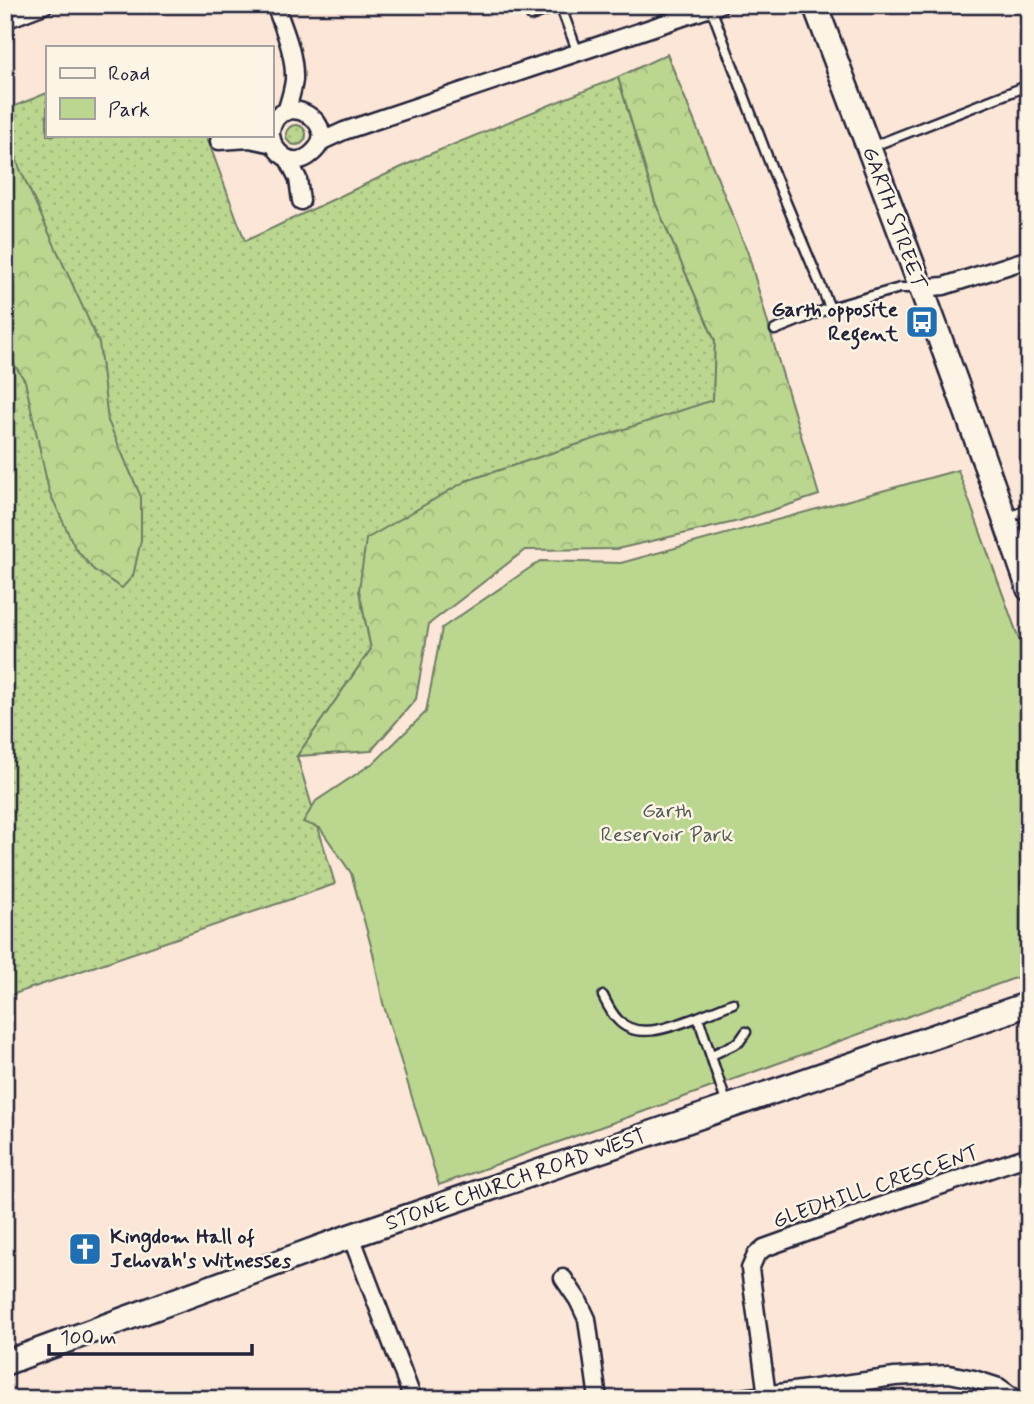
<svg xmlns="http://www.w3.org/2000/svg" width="1034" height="1404" font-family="Mynerve,sans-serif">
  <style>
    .grass { fill: url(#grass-dots); stroke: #6e7c65; stroke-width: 2 }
    .forest { fill: url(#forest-crowns); stroke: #6e7c65; stroke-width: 2 }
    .park { fill: #bbd78f; stroke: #6e7c65; stroke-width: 2 }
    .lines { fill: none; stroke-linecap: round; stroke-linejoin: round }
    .lane-casing { stroke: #22223b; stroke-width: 13 }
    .street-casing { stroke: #22223b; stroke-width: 21 }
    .secondary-casing { stroke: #22223b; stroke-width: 28 }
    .lane { stroke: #fcf5e5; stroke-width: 8 }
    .street { stroke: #fcf5e5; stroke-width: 16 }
    .secondary { stroke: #fcf5e5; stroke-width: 23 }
    .labels { text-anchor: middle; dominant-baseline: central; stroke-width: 5; stroke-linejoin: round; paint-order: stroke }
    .street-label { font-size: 21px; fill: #22223b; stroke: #fcf5e5 }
    .poi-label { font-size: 21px; font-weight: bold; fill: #22223b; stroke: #fcf5e5; text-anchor: end }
    .park-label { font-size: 21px; fill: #505854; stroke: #fcf5e5 }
  </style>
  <defs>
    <pattern id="grass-dots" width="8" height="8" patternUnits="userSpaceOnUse" patternTransform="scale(1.75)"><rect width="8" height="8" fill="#bbd78f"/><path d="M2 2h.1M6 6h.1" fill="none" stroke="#a0b87c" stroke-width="1.8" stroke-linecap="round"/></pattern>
    <pattern id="forest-crowns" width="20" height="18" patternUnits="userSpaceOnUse" patternTransform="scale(1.75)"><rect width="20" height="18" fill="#bbd78f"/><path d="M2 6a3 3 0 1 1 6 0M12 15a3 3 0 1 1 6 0" fill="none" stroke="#a0b87c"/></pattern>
  </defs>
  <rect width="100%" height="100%" fill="#fce6d7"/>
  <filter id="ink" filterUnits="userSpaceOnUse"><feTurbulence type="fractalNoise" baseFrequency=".0143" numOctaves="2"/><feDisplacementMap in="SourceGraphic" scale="14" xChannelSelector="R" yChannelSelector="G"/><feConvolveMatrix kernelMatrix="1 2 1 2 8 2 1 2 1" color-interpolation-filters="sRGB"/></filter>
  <g filter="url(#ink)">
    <path class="grass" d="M618,77L655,202L715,341L713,401L466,481L359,590L371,649L297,756L335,884L5,997V110L47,93V135H206L245,241L423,157Z
      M286 135a10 10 0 1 1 20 0a10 10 0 1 1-20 0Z"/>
    <path class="forest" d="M667,54L748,253L780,366L819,495L739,521L617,549L525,550L429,624L416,699L371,751L297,756L371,649L359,590L366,539L466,481L713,400L715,341L655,202L618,77Z
      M5,128L20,169L99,343L108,421L141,497V540L133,576L122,588L94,570L75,548L49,491L25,381L5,350Z"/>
    <path class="park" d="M958,470L1029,667V973L439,1185L383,1003L373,953L351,873L320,828L303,822L316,801L376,761L426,712L442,628L540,561L621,563Z"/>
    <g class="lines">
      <defs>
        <path id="lane" d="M526,5L531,16L561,5
          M560,5L578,53
          M711,8L772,169L830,308
          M871,147L1024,87
          M775,330L830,308L900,288H919
          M1006,519L1029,508
          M603,996C607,1004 611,1013 618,1020C638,1042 675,1025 698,1017L727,1105
          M698,1017L733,1003
          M712,1055L739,1042L746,1032"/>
        <path id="street" d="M275,5C284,29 295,54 294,80C293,90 289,102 286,112
          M5,20L44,5
          M271,135C273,153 293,169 310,155C348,126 280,85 271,131
          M219,141L250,139L273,144
          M320,142L344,131L719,5
          M288,159L298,179L301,201
          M921,288L944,286L1029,259
          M351,1236L413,1399
          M563,1278L578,1300L587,1319L598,1399
          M767,1396L750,1269L756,1255L764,1248L901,1199L1029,1156
          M734,1399L895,1377L949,1374L974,1379L999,1387L1016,1399"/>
        <path id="secondary" d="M815,5C888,199 962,393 1029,589
          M5,1363L351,1236L1029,1004"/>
      </defs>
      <use href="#lane" class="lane-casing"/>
      <use href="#street" class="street-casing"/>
      <use href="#secondary" class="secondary-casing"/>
      <use href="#lane" class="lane"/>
      <use href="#street" class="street"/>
      <use href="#secondary" class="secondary"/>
    </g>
  </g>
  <defs>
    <symbol id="bus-square" viewBox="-11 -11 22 22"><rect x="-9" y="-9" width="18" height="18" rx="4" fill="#1f6fb2" stroke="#fcf5e5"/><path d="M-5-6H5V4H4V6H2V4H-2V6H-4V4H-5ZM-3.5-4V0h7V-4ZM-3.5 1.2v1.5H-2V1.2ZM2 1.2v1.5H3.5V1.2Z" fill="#fff"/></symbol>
    <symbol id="church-square" viewBox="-11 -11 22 22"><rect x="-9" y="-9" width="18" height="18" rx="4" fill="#1f6fb2" stroke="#fcf5e5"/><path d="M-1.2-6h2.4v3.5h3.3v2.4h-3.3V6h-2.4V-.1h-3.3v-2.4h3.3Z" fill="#fff"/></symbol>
  </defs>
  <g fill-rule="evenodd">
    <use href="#bus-square" x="903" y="303" width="38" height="38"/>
    <use href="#church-square" x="66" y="1230" width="38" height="38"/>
  </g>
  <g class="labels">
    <g class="street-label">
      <text transform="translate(894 218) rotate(70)">GARTH STREET</text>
      <text transform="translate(516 1180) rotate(-19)">STONE CHURCH ROAD WEST</text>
      <text transform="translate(876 1187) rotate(-19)">GLEDHILL CRESCENT</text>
    </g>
    <g class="poi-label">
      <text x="898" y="310">Garth opposite<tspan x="898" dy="24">Regent</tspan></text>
      <text x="110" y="1237" text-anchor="start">Kingdom Hall of<tspan x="110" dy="24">Jehovah's Witnesses</tspan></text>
    </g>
    <g class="park-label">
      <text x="667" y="811">Garth<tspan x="667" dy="24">Reservoir Park</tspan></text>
    </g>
  </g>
  <rect width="1034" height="1404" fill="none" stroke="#fcf5e5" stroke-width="28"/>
  <rect x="14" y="14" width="1006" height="1376" fill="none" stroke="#22223b" stroke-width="2.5" filter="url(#ink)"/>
  <rect x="46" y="46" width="228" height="91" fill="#fcf5e5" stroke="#a5a1a1" stroke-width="2"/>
  <rect x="60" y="68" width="35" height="10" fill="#fcf5e5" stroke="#a5a1a1" stroke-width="2"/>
  <text x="108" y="80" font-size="21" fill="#22223b">Road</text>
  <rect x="60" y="98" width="35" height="21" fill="#bbd78f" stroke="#a5a1a1" stroke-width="2"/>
  <text x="108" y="116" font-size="21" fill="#22223b">Park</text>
  <path d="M49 1344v10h203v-10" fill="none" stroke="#22223b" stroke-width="3.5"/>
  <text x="60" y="1344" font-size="21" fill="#22223b" stroke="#fcf5e5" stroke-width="5" paint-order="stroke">100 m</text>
</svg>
